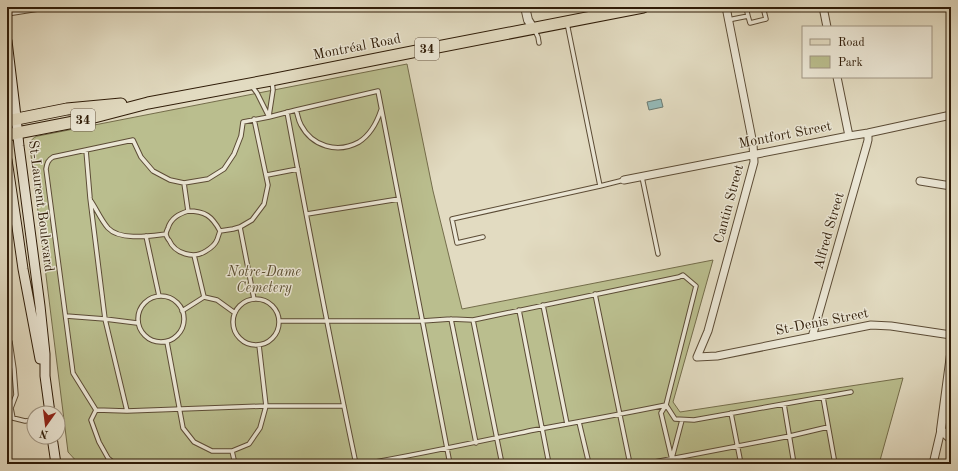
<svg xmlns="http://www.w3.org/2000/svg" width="958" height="471" font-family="'Old Standard TT',serif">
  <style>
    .green { fill: #babe8e; stroke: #746d4b }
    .water { fill: #95bab8; stroke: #6c7b72 }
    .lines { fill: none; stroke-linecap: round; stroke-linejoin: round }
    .service-casing { stroke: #5c4c36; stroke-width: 5.5 }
    .minor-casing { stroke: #5c4c36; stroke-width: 9 }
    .tertiary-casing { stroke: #5c4c36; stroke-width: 10 }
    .secondary-casing { stroke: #2f1c08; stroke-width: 11 }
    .primary-casing { stroke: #2f1c08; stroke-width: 13 }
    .service { stroke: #ece8d7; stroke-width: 3.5 }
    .minor { stroke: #ece8d7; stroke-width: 7 }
    .tertiary { stroke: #ece8d7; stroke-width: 8 }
    .secondary { stroke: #ece8d7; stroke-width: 9 }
    .primary { stroke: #e2dbc1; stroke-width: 11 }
    .labels { text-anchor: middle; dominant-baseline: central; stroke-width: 3; stroke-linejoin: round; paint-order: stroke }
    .shield { fill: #ece8d7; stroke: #685946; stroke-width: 1 }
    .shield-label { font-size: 13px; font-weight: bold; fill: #2f1c08 }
    .street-label { font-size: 14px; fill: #2f1c08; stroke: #ece8d7 }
    .park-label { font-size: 14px; font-style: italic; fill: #594d30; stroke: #ece8d7 }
  </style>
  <rect width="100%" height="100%" fill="#e2dbc1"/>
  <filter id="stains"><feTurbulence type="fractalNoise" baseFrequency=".005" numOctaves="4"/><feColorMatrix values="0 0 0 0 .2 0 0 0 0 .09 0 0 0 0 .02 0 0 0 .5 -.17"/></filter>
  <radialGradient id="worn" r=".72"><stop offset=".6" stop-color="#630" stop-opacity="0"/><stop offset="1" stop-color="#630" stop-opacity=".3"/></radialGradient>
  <path class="green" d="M407,64L433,191L462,309L713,260L673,402L680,412L903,378L879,464H79L68,452L30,147C30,141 33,137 38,136Z"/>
  <path class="water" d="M661,99L663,107L649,110L647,102Z"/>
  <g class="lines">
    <defs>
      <path id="service" d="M746,7L748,16
        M7,14L51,7
        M728,20L748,16L750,23L766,19L763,7
        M567,23L600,186L624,180
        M534,29L538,37L539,43
        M251,85L257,93L269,117
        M296,110C298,115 298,120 301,125C312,146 337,154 359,142C370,135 377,122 381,110
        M287,112C309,230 331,347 356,464
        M269,116L273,90L272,81
        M86,150L90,198L105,319L127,411
        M267,175L298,169
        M642,177L658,254
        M184,183L188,211
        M91,201C97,210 101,220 108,228C120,241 150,236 166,234
        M188,211C205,211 212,216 220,231C219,234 218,237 217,240C215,245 211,248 206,251C194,259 175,254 169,240C168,240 166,235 166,234C166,232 167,230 168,228C171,218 179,214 188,211Z
        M307,214L399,199
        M240,227L254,299
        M220,231L233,229L240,227L252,220L264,204L268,185L254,119
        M146,236L159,296
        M483,237L457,243L452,219L600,186
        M194,255L204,297
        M595,294L630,464
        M138 319a23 23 0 1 1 46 0a23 23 0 1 1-46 0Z
        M233 322a23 23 0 1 1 46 0a23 23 0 1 1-46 0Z
        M543,305L567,424
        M519,310L549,464
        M182,311L204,297L217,300L235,313
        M66,316L105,319L137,323
        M451,319L476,443
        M473,320L502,464
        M279,321H422L451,319L473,320L679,277L683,275L696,286L666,405L661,413L673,464
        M7,337L10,342L14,369L16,395L11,408L13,418L25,421L34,420
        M167,342L183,428L194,442L212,451H232L249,444L260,428L266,406L259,345
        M823,397L835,464
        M784,404L794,464
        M666,405L675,419L694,420L851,392
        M344,406H266L127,411L96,410L73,373L46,169C47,163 48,160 53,157L133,140L141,157L153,171L170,180L184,183L208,179L224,169L234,154L241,136L243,122L269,117L296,110L378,91L450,464
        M96,410L91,420L99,442L108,458L115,464
        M731,413L741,464
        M579,422L589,464
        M232,451L235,464
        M403,457L405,464
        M672,458L682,420
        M364,464C421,454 477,442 534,430C578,422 622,414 666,405
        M644,464L790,436L828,427"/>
      <path id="minor" d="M726,7L753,144L754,162L708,331L697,357L717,356L871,325L891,326L951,335
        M823,7L827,27
        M837,77L849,136
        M624,180L849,136L868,133L951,115
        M920,181L951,186
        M812,337L867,144L868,140V133
        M933,464L941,430"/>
      <path id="tertiary" d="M525,7L528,20L533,28
        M951,355L941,430L951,439"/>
      <path id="secondary" d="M7,41L15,108L19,146L40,306L45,354V376L50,413
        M7,160L17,227L23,269L40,359
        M52,437L56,464"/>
      <path id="primary" d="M7,121L67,109L121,104
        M7,135L79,121L148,103L271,80L422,50L643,7"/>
    </defs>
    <use href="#service" class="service-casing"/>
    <use href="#minor" class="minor-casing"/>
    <use href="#tertiary" class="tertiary-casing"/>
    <use href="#secondary" class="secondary-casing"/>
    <use href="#primary" class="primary-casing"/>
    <use href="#service" class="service"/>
    <use href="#minor" class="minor"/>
    <use href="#tertiary" class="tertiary"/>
    <use href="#secondary" class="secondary"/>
    <use href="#primary" class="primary"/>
  </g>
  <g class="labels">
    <g class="shield">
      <rect x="415" y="38" width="24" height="22" rx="3"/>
      <rect x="71" y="109" width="24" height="22" rx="3"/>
    </g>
    <g class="shield-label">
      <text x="427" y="49">34</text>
      <text x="83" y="120">34</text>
    </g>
    <g class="street-label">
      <text transform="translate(357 47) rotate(-11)">Montréal Road</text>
      <text transform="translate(785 135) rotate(-11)">Montfort Street</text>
      <text transform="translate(729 204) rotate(-75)">Cantin Street</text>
      <text transform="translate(41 206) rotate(83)">St-Laurent Boulevard</text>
      <text transform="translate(829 231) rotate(-74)">Alfred Street</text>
      <text transform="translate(822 322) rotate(-11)">St-Denis Street</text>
    </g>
    <g class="park-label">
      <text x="264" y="272">Notre-Dame<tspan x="264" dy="16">Cemetery</tspan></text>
    </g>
  </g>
  <rect width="958" height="471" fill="none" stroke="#e2dbc1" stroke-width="24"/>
  <rect x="8" y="8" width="942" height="455" fill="none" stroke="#2f1c08" stroke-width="2"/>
  <rect x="12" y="12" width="934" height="447" fill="none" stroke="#2f1c08"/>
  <rect x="802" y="26" width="130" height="52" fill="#ece8d7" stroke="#a09684"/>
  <rect x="810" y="39" width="20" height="6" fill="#e2dbc1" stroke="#a09684"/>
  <text x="838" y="46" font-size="12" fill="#2f1c08">Road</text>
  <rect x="810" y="56" width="20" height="12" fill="#babe8e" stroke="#a09684"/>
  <text x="838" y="66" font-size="12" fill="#2f1c08">Park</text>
  <g transform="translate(46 425) rotate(194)"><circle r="19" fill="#ece8d7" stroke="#a09684"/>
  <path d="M0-3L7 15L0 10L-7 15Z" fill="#8f2418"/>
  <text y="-6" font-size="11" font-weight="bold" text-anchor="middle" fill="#2f1c08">N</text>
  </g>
  <rect width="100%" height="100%" filter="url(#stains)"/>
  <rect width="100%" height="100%" fill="url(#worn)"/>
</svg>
